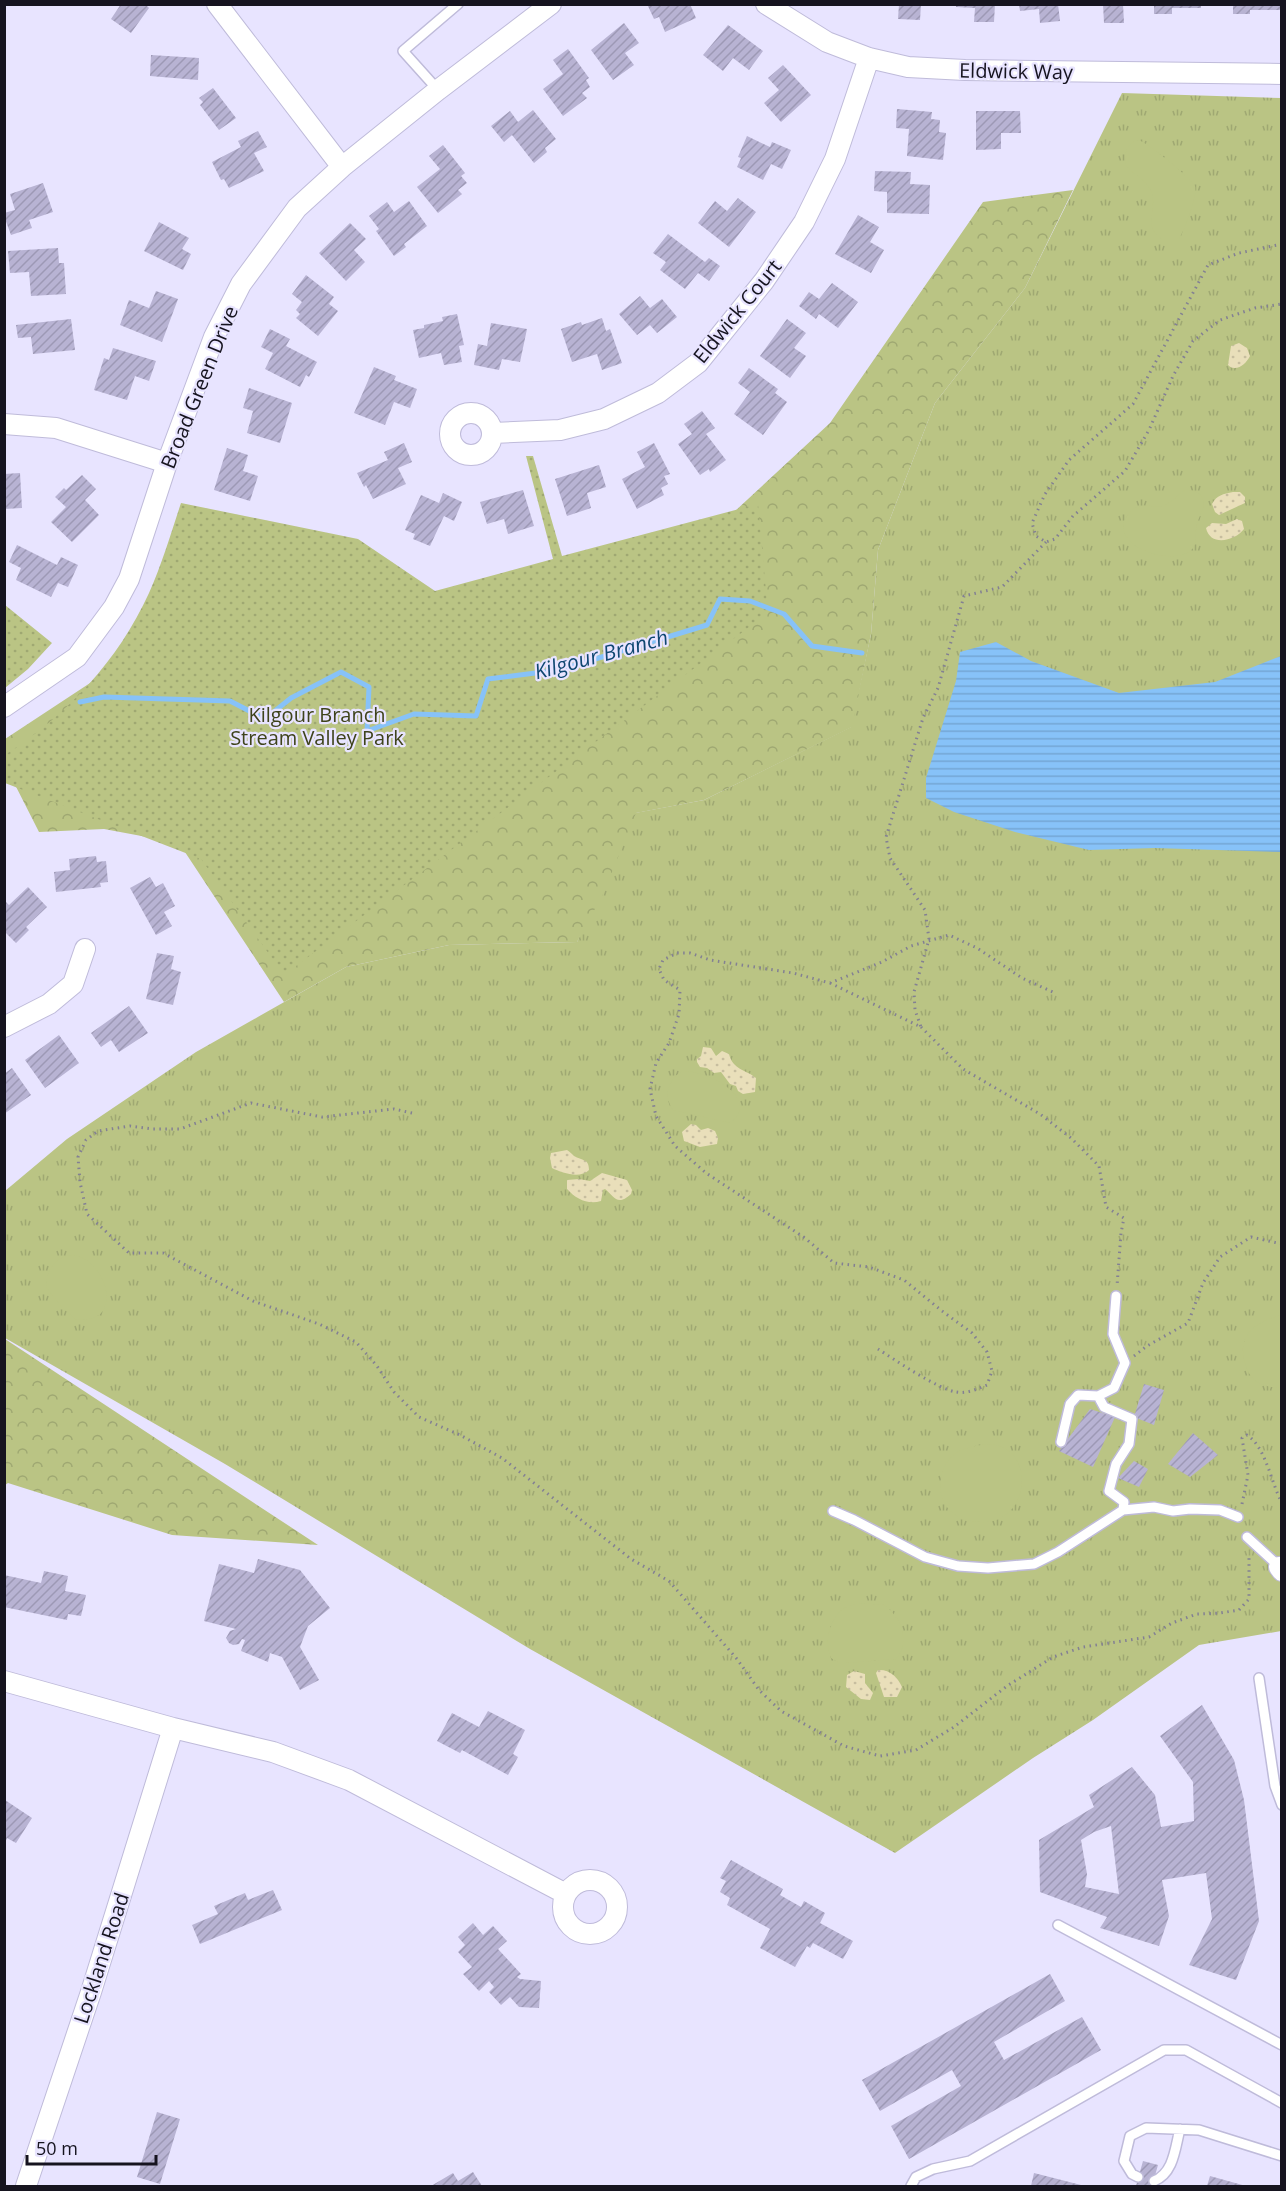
<svg xmlns="http://www.w3.org/2000/svg" width="1286" height="2191" font-family="'Open Sans',sans-serif">
  <style>
    .grass { fill: url(#grass-tufts) }
    .forest { fill: url(#forest-crowns) }
    .sand { fill: url(#sand-dots) }
    .park { fill: url(#park-dots) }
    .pitch { fill: #bac484 }
    .water { fill: url(#water-rules) }
    .lines { fill: none; stroke-linecap: round; stroke-linejoin: round }
    .stream { stroke: #87c2f8; stroke-width: 5 }
    .building { fill: url(#building-hatch); fill-rule: evenodd }
    .service-casing { stroke: #bfbbda; stroke-width: 12 }
    .minor-casing { stroke: #bfbbda; stroke-width: 22 }
    .path { stroke: #838093; stroke-width: 3; stroke-dasharray: 1.5 4.5; stroke-linecap: butt }
    .service { stroke: #fff; stroke-width: 9 }
    .minor { stroke: #fff; stroke-width: 20 }
    .labels { text-anchor: middle; dominant-baseline: central; stroke-width: 4.5; stroke-linejoin: round; paint-order: stroke }
    .street-label { font-size: 20px; fill: #16141f; stroke: #e8e4ff }
    .park-label { font-size: 20px; fill: #3e431b; stroke: #e8e4ff }
    .water-label { font-size: 21px; font-style: italic; fill: #0f4772; stroke: #e8e4ff }
  </style>
  <defs>
    <pattern id="grass-tufts" width="24" height="20" patternUnits="userSpaceOnUse" patternTransform="scale(1.5)"><rect width="24" height="20" fill="#bac484"/><path d="M3 7l-1-3M5 7V3M7 7l1-3M15 17l-1-3M17 17v-4M19 17l1-3" fill="none" stroke="#9fa872"/></pattern>
    <pattern id="forest-crowns" width="20" height="18" patternUnits="userSpaceOnUse" patternTransform="scale(1.5)"><rect width="20" height="18" fill="#bac484"/><path d="M2 6a3 3 0 1 1 6 0M12 15a3 3 0 1 1 6 0" fill="none" stroke="#9fa872"/></pattern>
    <pattern id="sand-dots" width="8" height="8" patternUnits="userSpaceOnUse" patternTransform="scale(1.5)"><rect width="8" height="8" fill="#e9dfba"/><path d="M2 2h.1M6 6h.1" fill="none" stroke="#c7be9f" stroke-width="1.8" stroke-linecap="round"/></pattern>
    <pattern id="park-dots" width="8" height="8" patternUnits="userSpaceOnUse" patternTransform="scale(1.5)"><rect width="8" height="8" fill="#bac484"/><path d="M2 2h.1M6 6h.1" fill="none" stroke="#9fa872" stroke-width="1.8" stroke-linecap="round"/></pattern>
    <pattern id="water-rules" width="6" height="5" patternUnits="userSpaceOnUse" patternTransform="scale(1.5)"><rect width="6" height="5" fill="#87c2f8"/><path d="M0 2.5h6" fill="none" stroke="#74a6d4"/></pattern>
    <pattern id="building-hatch" width="6" height="6" patternUnits="userSpaceOnUse" patternTransform="scale(1.5)"><rect width="6" height="6" fill="#b8b3d3"/><path d="M-1 1l2-2M0 6l6-6M5 7l2-2" fill="none" stroke="#9d99b5"/></pattern>
  </defs>
  <rect width="100%" height="100%" fill="#e8e4ff"/>
  <path class="grass" d="M1122,93L1281,98V1631L1199,1645L1093,1720L1033,1758L895,1853L530,1649L225,1464L5,1338V1191L67,1139L196,1052L346,967L449,945L577,942L635,813L704,800L851,727L871,634L878,550L935,403L1025,288Z"/>
  <path class="forest" d="M1073,190L1025,288L935,403L878,550L871,634L852,727L704,800L636,813L603,894L577,942L449,945L346,967L284,1002L179,843L104,829L39,832L5,765V739L122,662L426,606L720,525L830,423L983,202Z
    M4,1339H5L318,1545L172,1535L8,1483L5,1485Z"/>
  <path class="sand" d="M1239,343L1247,348L1250,356C1246,364 1236,373 1228,365L1231,346Z
    M1233,492H1240L1245,497V503L1219,515L1215,512L1212,504C1217,495 1223,494 1233,492Z
    M1237,519L1242,521L1244,529C1235,541 1210,547 1206,528L1212,523L1226,524Z
    M703,1047L711,1048L716,1056L722,1051L729,1054C733,1070 745,1069 756,1078L755,1092L743,1094L738,1091L736,1086L730,1084L721,1072L714,1073L707,1068L700,1067L697,1062V1059L701,1056Z
    M691,1124L696,1125L701,1130L708,1128L715,1131L718,1138L717,1144L700,1147L684,1141L682,1132Z
    M567,1150C570,1152 572,1154 574,1156C582,1161 589,1158 589,1170C580,1179 562,1173 552,1168L550,1158L551,1153Z
    M602,1173L627,1180L632,1190L631,1194C617,1207 614,1196 605,1189L603,1190L601,1201C588,1205 576,1199 567,1189V1180L579,1179L590,1181Z
    M878,1670C889,1669 898,1677 902,1687L897,1697H884L876,1673Z
    M854,1671L865,1674V1683L873,1693L870,1700L861,1699L846,1687L847,1675Z"/>
  <path class="park" d="M526,456H533L562,556L758,504L768,613L284,975L201,859L5,783V755C67,715 118,661 149,593C162,564 171,533 181,503L358,539L435,591L553,559Z
    M5,605L52,643L28,669L5,688Z"/>
  <path class="pitch" d="M1138,140C1146,141 1193,180 1195,186C1198,195 1184,231 1179,239H1162C1142,227 1157,210 1152,194C1149,181 1134,176 1126,165C1123,155 1127,143 1138,140Z
    M1185,490C1195,490 1202,492 1204,504C1202,513 1197,520 1196,530C1195,536 1197,542 1193,548C1176,570 1099,544 1131,511C1140,502 1151,508 1162,506C1171,504 1177,495 1185,490Z
    M682,1071C704,1069 764,1098 730,1123L673,1110C663,1096 668,1080 682,1071Z
    M72,1255C107,1258 127,1327 75,1319L61,1306L46,1287C46,1270 55,1257 72,1255Z
    M1281,1315L1282,1388H1280C1258,1386 1249,1381 1244,1359C1238,1333 1259,1321 1281,1315Z
    M987,1444C1039,1445 1030,1526 980,1522C970,1521 961,1520 954,1514C935,1500 937,1472 952,1456C961,1448 975,1446 987,1444Z
    M861,1603L884,1605C901,1616 911,1643 896,1659L846,1663H839L831,1658C824,1644 829,1619 843,1609C848,1605 855,1605 861,1603Z"/>
  <path class="water" d="M996,642L1031,661L1119,693L1215,682L1281,656V852L1155,848L1089,850L1015,832L954,812L926,798V778L956,681L960,652Z"/>
  <g class="lines">
    <path class="stream" d="M80,702L104,697L230,701L265,719L291,698L341,672L369,687L367,731L414,714L476,716L488,679L559,670L707,625L720,599L750,601L784,614L812,646L862,653"/>
  </g>
  <path class="building" d="M121,4H145L149,8L131,33L111,19Z
    M647,4H690L696,18L665,32L659,17L654,19Z
    M899,4H921L920,20L898,19Z
    M956,4H995L994,22H974L975,8L956,7Z
    M1019,4H1058L1060,21L1040,23L1039,9L1020,11Z
    M1103,4H1123L1124,23H1104Z
    M1154,4H1201V8H1172V14H1154Z
    M1233,4H1280V10H1250V14H1233Z
    M624,23L639,43L625,53L634,65L613,80L591,50Z
    M728,25L763,51L749,70L733,58L723,71L703,55Z
    M568,49L589,78L586,80L590,87L582,93L587,98L563,116L543,89L563,74L553,60Z
    M151,55L199,58L198,80L150,76Z
    M783,65L811,95L781,122L764,103L779,90L768,78Z
    M213,88L236,118L219,130L200,105L203,102L199,98Z
    M897,109L932,112L931,119L940,120L939,132L946,133L943,160L907,156L909,129L896,128Z
    M533,110L556,139L545,148L547,152L534,163L512,135L504,142L491,126L510,111L518,122Z
    M976,111H1020L1021,133H1001V149L976,150Z
    M258,131L267,147L254,153L264,171L229,188L224,179L221,180L212,162L241,147L238,141Z
    M747,136L770,147L772,142L791,150L782,169L771,164L763,180L737,167L741,158L738,157Z
    M443,145L465,173L461,176L467,183L458,190L462,194L438,213L417,187L440,169L429,156Z
    M875,171L911,172L910,184L930,185L929,214L887,213V192L874,191Z
    M43,183L53,212L29,220L32,228L11,235L4,216V213L15,210L10,194Z
    M738,198L756,212L729,247L698,223L715,201L727,211Z
    M409,201L427,226L404,244L406,247L394,256L376,231L379,229L369,216L387,202L394,212Z
    M858,215L879,227L870,242L884,250L871,273L835,254Z
    M159,222L189,238L182,249L191,254L183,270L144,251Z
    M350,223L366,239L354,250L365,262L346,281L319,253Z
    M668,234L705,262L709,258L720,266L709,281L698,273L685,289L660,270L666,262L653,253Z
    M58,248L59,263H64L66,294L31,296L29,272L10,273L8,251Z
    M306,275L334,297L329,304L338,311L318,336L296,318L300,314L296,310L302,302L292,294Z
    M832,283L858,302L838,328L819,314L816,319L799,306L809,292L819,299Z
    M156,291L178,299L162,342L120,325L129,300L149,308Z
    M640,296L650,308L662,299L677,317L657,333L650,325L637,335L619,314Z
    M457,314L464,345L459,346L462,362L444,365L441,353L419,358L413,330L424,328V325L443,321L442,317Z
    M602,318L606,331L610,329L622,363L602,370L597,354L572,362L561,329L581,322L582,325Z
    M71,319L75,350L33,354L31,337L18,338L16,325Z
    M787,319L806,333L794,348L806,356L790,378L760,356Z
    M491,323L527,329L520,362L502,359L499,370L474,365L478,344L487,346Z
    M270,329L290,339L286,346L317,362L309,377L306,375L300,387L265,369L273,353L261,347Z
    M113,348L156,361L149,381L135,376L127,400L94,390L104,358L109,360Z
    M374,367L396,376L394,380L417,389L410,408L394,402L385,425L354,413Z
    M749,368L778,389L775,393L787,402L763,435L734,414L750,392L738,383Z
    M249,388L292,403L280,443L247,433L253,411L243,408Z
    M702,411L715,428L706,434L726,460L710,472L709,469L700,475L678,444L692,434L684,424Z
    M404,443L412,462L398,468L406,484L373,499L366,485L364,487L357,473L388,460L384,452Z
    M654,443L670,474L664,476L668,484L661,488L664,495L637,509L622,479L645,467L637,452Z
    M227,448L248,455L243,471L258,476L250,501L214,490Z
    M599,465L606,487L587,493L591,508L567,516L555,479Z
    M20,473L22,508L4,509V474Z
    M82,475L96,489L85,500L99,515L72,542L51,522L66,507L55,497L64,488L66,490Z
    M523,490L534,526L508,534L504,519L487,524L480,502Z
    M443,493L462,502L454,521L444,516L430,546L413,539L415,534L405,530L421,495L439,503Z
    M17,545L57,565L61,557L78,565L68,587L58,583L51,597L16,580L21,568L9,562Z
    M96,856L97,862L106,861L108,882L100,883L101,887L56,892L54,872L70,870L69,859Z
    M150,877L156,887L163,883L175,906L164,912L172,926L156,935L130,888Z
    M28,887L47,907L26,927L29,930L16,943L4,931V900L9,905Z
    M157,953L174,956L171,969L181,972L173,1005L146,999Z
    M129,1006L148,1033L119,1052L111,1040L101,1047L91,1033Z
    M59,1035L79,1063L45,1088L25,1060Z
    M12,1068L31,1095L4,1114V1074Z
    M1144,1384L1164,1390L1154,1425L1134,1417Z
    M1090,1409L1115,1417L1093,1467L1059,1451Z
    M1193,1433L1218,1455L1190,1477L1168,1464Z
    M1134,1461L1148,1469L1139,1487L1118,1478Z
    M258,1559L300,1570L330,1608L308,1626L300,1647L319,1680L300,1690L282,1657L270,1653L268,1662L241,1651L245,1640L242,1639L239,1644L233,1645L229,1643L226,1638L230,1631L236,1629L204,1621L219,1564L254,1573Z
    M44,1571L68,1576L65,1591L86,1595L81,1616L68,1614L67,1620L4,1607V1575L41,1583Z
    M1202,1705L1234,1760L1244,1800L1259,1921L1236,1980L1189,1965L1212,1919L1206,1873L1162,1880L1169,1916L1159,1946L1100,1928L1107,1917L1040,1892L1039,1840L1094,1807L1089,1795L1132,1767L1155,1795L1161,1827L1194,1821L1193,1782L1160,1736ZM1111,1826L1119,1894L1085,1887L1087,1874L1081,1840L1094,1832Z
    M488,1711L525,1730L513,1754L518,1757L508,1775L462,1750L460,1753L437,1741L452,1713L479,1727Z
    M5,1800L32,1818L16,1843L7,1838L5,1843Z
    M731,1860L783,1889L780,1895L801,1907L804,1901L825,1913L820,1923L853,1941L843,1959L813,1943L810,1948L807,1946L795,1967L760,1948L770,1929L727,1905L730,1898L720,1892L726,1881L720,1878Z
    M273,1890L282,1910L200,1944L192,1925L218,1914L214,1906L245,1893L248,1900Z
    M473,1923L483,1935L493,1926L507,1941L498,1949L521,1974L517,1977L520,1979L541,1981L539,2008L519,2007L510,1997L501,2005L489,1992L494,1987L489,1981L479,1991L463,1974L472,1967L458,1952L465,1945L458,1937Z
    M1050,1974L1065,2001L994,2042L1004,2060L1082,2017L1101,2050L909,2159L891,2126L961,2086L952,2070L880,2111L862,2080Z
    M157,2112L180,2119L160,2184L137,2177Z
    M1143,2161L1158,2165L1152,2186H1136Z
    M473,2172L482,2186H431L453,2173L458,2181Z
    M1034,2173L1085,2186H1031Z
    M1210,2176L1246,2186H1207Z"/>
  <g class="lines">
    <defs>
      <path id="service" d="M438,90L403,51L458,4
        M1061,1442L1070,1404L1078,1395L1098,1396L1114,1388L1125,1363L1113,1334L1116,1296
        M1123,1510L1154,1507L1173,1511L1190,1509L1220,1510L1238,1517
        M833,1511L854,1520L925,1557L958,1566L988,1568L1034,1564L1058,1552L1123,1510L1124,1502L1109,1491L1116,1464L1129,1444L1132,1419L1104,1407L1098,1396
        M1247,1537L1281,1568
        M1259,1678L1275,1786L1282,1805
        M1058,1925L1282,2045
        M1138,2177L1132,2174L1124,2161L1130,2136L1146,2128L1199,2130L1282,2156
        M1154,2181C1174,2173 1175,2148 1180,2129
        M911,2186L916,2177L933,2169L970,2161L1164,2050H1186L1282,2103"/>
      <path id="minor" d="M217,4L342,167
        M766,4L827,42L869,58L908,67L965,70L1282,74
        M450 434a21 21 0 1 1 42 0a21 21 0 1 1-42 0Z
        M4,424L56,428L167,463
        M493,433L560,430L604,419L658,393L698,363L764,281L804,222L835,159L869,58
        M4,707L77,657L114,607L129,579L167,463L214,337L241,284L297,208L342,167L438,90L551,4
        M4,1027L49,1004L73,984L85,949
        M1279,1567L1282,1571
        M4,1681L173,1728L273,1752L349,1780L566,1894
        M563 1907a27 27 0 1 1 54 0a27 27 0 1 1-54 0Z
        M26,2186L91,1992L173,1728"/>
    </defs>
    <use href="#service" class="service-casing"/>
    <use href="#minor" class="minor-casing"/>
    <path class="path" d="M1282,244L1239,253L1208,265L1133,404L1069,460L1045,494L1032,523L1036,536L1046,542L1055,539L1073,516L1125,471L1149,430L1173,376L1193,341L1220,320L1255,308L1282,304
      M830,983L921,1027L915,1010L914,992L929,939L925,910L890,858L886,837L923,718L938,688L964,596L1002,587L1046,542
      M921,1027L963,1069L1040,1114L1071,1138L1099,1166L1106,1207L1124,1218L1121,1233L1117,1286
      M412,1113L394,1109L322,1117L251,1103L180,1129H153L130,1126L98,1131L86,1140L78,1157L80,1182L87,1214L129,1253H163L253,1301L319,1324L356,1342L377,1366L394,1392L419,1417L460,1435L502,1458L631,1559L669,1581L737,1659L759,1690L781,1711L844,1746L880,1756L916,1750L954,1727L1007,1686L1053,1657L1083,1647L1149,1637L1172,1623L1197,1614L1220,1613L1239,1610L1249,1599V1556
      M878,1349C895,1360 938,1389 956,1392C967,1394 977,1389 987,1385L992,1371L987,1352L972,1333L942,1311L904,1280L869,1267L834,1263L805,1238L706,1173L675,1146L656,1116L650,1089L656,1063L669,1043L679,1014L680,990L664,980L659,969L663,960L677,953H690L710,960L793,973L830,983L882,962L911,946L949,935L977,948L1022,978L1055,993
      M1134,1356L1147,1346L1188,1323L1203,1283L1220,1257L1251,1237L1282,1244
      M1242,1504L1248,1475L1242,1438L1247,1435C1266,1447 1271,1483 1282,1503"/>
    <use href="#service" class="service"/>
    <use href="#minor" class="minor"/>
  </g>
  <g class="labels">
    <g class="street-label">
      <text transform="translate(1016 71) rotate(1)">Eldwick Way</text>
      <text transform="translate(737 311) rotate(-51)">Eldwick Court</text>
      <text transform="translate(199 387) rotate(-68)">Broad Green Drive</text>
      <text transform="translate(101 1958) rotate(-72)">Lockland Road</text>
    </g>
    <g class="park-label">
      <text x="317" y="714">Kilgour Branch<tspan x="317" dy="23">Stream Valley Park</tspan></text>
    </g>
    <g class="water-label">
      <text transform="translate(601 654) rotate(-15)">Kilgour Branch</text>
    </g>
  </g>
  <rect width="1286" height="2191" fill="none" stroke="#16141f" stroke-width="12"/>
  <path d="M27 2155v9h129v-9" fill="none" stroke="#16141f" stroke-width="3"/>
  <text x="36" y="2155" font-size="18" fill="#16141f" stroke="#e8e4ff" stroke-width="4.5" paint-order="stroke">50 m</text>
</svg>
